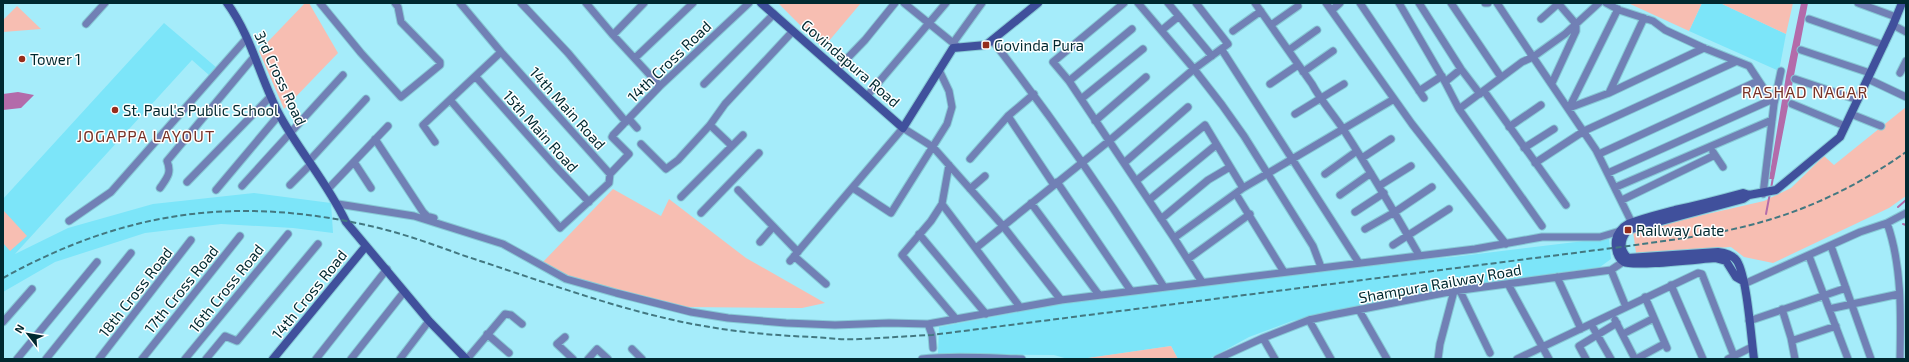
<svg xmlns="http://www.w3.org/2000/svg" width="1909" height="362" font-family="'Exo 2',sans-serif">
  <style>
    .built { fill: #7ce5f9 }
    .green { fill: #f7beb2 }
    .water { fill: #b36baa }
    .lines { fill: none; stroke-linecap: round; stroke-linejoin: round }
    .stream { stroke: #b36baa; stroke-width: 2 }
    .street-casing { stroke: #87c9d6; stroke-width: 9 }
    .secondary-casing { stroke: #87c9d6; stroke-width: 10 }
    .street { stroke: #7180b5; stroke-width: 7 }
    .secondary { stroke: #40509c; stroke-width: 8 }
    .rail { stroke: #437881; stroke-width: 2; stroke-dasharray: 6 3; stroke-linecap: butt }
    .poi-dot { fill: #962d1c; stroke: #fff; stroke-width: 1.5 }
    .labels { text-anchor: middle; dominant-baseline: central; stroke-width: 3; stroke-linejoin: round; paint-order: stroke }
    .poi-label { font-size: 15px; fill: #002930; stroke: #fff; text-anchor: start }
    .street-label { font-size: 15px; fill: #002930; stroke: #fff }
    .neighbourhood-label { font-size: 16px; letter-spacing: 1px; fill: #783327; stroke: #fff }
  </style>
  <rect width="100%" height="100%" fill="#a5ecfa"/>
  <path class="built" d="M1702,3H1720L1786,34L1779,71L1689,31Z
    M164,23L217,68L210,76L192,60L15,254L68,228L153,204L254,193L331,203L333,233L293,228L221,224L145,233L55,262L3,292V199Z
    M1609,238L1611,259L1600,267L1498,281L1392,300L1292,321L1249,337L1209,359H1178L1171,346L1081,359H1068L1054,355L938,354L939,327L1054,305L1373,263L1453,257Z"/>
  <path class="green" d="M305,3H309L338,53L284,109L259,51Z
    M778,3H861L823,48Z
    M1628,3H1702L1689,31Z
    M1720,3H1793L1786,34Z
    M17,6L41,29L3,32V20Z
    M1906,107V196L1889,208L1773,263L1744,257L1731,247L1636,253L1633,231L1764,201L1791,188L1824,156L1834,165Z
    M613,189L661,216L669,199L746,258L825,303L802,308L686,307L578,281L543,262Z
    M4,211L27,236L10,251L3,243Z
    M1171,346L1178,359H1081Z"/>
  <path class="water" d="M1801,3H1808L1774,179H1769L1786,76Z
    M18,92L34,95L21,108L3,110V94Z"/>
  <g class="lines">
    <path class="stream" d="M1771,189L1773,177
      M1898,207L1906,200
      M1766,214L1770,193
      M1903,224L1906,225"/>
    <defs>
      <path id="street" d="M320,3L361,53L401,97L440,65V62L401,22L398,7L395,3
        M460,3L501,52L610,174L629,154L612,137L613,135L660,86L749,3
        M521,3L568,53L626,122
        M586,3L613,35L644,3
        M904,3L958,47
        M1138,3L1194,69L1228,44L1196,3
        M1168,3L1212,56
        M1255,3L1312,84C1321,101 1334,115 1345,132C1371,172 1395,213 1419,255
        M1326,3L1412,124L1506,244
        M1360,3L1424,98
        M1399,3L1445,82L1461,69
        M1419,3L1461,69L1480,94
        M1451,3L1501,77
        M1485,3H1488
        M1497,3L1533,57L1565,34L1599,3
        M1606,3L1619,10L1653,21L1665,30L1704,48L1749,66L1774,104L1763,194
        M1858,3L1896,17
        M1332,10L1340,3
        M1541,19L1559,3
        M1809,19L1884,45
        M86,24L105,3
        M1271,25L1298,6
        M1893,25L1906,32
        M1132,29L1069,81L1174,238
        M1162,30L1179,16
        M1233,31L1261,11
        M613,35L660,86
        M992,40C1054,120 1111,202 1164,287
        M953,43L982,3
        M1222,50L1359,263
        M1289,50L1317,30
        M1801,50L1870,73
        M635,58L693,3
        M837,69L865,40L895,3
        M1303,72L1333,51
        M1900,73L1906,61
        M476,77L556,167L589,202
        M1795,79L1858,100
        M1868,79L1906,97
        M1069,81L1053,62L1124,3
        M1445,82L1459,109
        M1552,83L1576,31V24L1558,3
        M704,84L774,14
        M1270,84L1298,65
        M1419,91L1442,76
        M1484,91L1566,205
        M1609,93L1644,18
        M867,96L946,3
        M1081,99L1143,49
        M451,101L560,228L609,183L610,174
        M1774,104L1781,71
        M1792,104L1845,126
        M1569,108L1609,93L1704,48
        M1569,108L1618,9
        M1295,114L1344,84
        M1851,114L1881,126
        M1008,116L1054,185
        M629,119L637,128
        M1095,121L1146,77
        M710,125L732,146
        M1509,127L1541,105
        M375,139L423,212L427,216L434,218
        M435,142L423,125L501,52
        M641,144L666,169L678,160L710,125L725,104L793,31
        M1524,148L1554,129
        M1713,152L1723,167
        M1599,154L1758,81
        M1362,158L1391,139
        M970,159L1008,116L1034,94
        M309,161L366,99
        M354,162L371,188
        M1124,163L1188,107
        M1535,163L1584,131L1735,62
        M949,165L942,204L1020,307
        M1608,173L1771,100
        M1325,174L1357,151
        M1136,181L1205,125L1243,188
        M187,182L271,96
        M1057,182L1131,291
        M290,185L311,164
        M242,186L343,75
        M1379,186L1411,166
        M1616,187L1772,120
        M160,188C167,178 172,173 167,161L254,57
        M853,188L891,213L947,124L952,107L949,91L939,70
        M328,189L388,126
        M970,189L985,176
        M216,190L279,115
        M738,190L798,252
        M1236,194L1284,272
        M1340,195L1371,173
        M681,197L743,135
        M1149,200L1216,145
        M1622,200L1715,155
        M1031,203L1099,295
        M338,204L414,216L503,244L566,279L616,293L691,312L728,318L786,323L835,325L889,323L928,324
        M942,204L931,221L902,255L956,319
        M1355,212L1384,193
        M701,213L759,153
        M1161,219L1208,180L1230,167
        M69,221L111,192L247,38
        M1542,226L1459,109L1522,62L1533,57L1596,150L1632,223
        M1365,229L1395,212L1432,187
        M919,234L986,314
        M760,242L773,227
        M1393,245L1449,209
        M1831,246L1871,359
        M976,248L1109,141L1194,69L1222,105L1244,136L1313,246L1321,267
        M794,256L826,284
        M1809,256L1848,359
        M1188,259L1250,214
        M790,261L903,128L933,147L1003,226L1061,300
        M1611,270L1626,307
        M1557,277L1581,329
        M1202,282L1174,238L1243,188L1394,99
        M1508,284L1549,359
        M1744,284L1860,232L1887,223
        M1671,285L1703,359
        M1460,291L1490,353
        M1645,297L1667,348
        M1782,309L1791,338L1794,340L1836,326
        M1829,309L1899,294
        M1359,310L1387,359
        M1309,320L1331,359
        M1615,320L1635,359
        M1749,321L1846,288
        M3,322L32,289
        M1591,324L1611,359
        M487,334L509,353
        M1623,334L1654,318
        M565,337L557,344L573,359
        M1263,338L1275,359
        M1791,338L1795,359
        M933,348L932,335L928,324L1061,300L1475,249L1542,237H1600L1620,231
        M632,349L642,359
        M17,359L97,262
        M46,359L131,253
        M99,359L191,240
        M142,359L240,236
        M185,359L288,234
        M206,359L225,336L237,341L318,244
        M316,359L387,269
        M351,359L404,292
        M400,359L429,321
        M467,359L505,314L511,315L522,324
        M588,359L597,349L608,359
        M922,359C952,355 990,358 1022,359
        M1217,359L1263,338L1309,320L1332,315L1454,291L1611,270L1623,262
        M1438,359L1440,344L1454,291
        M1517,359L1698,273L1702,274L1734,356
        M1586,359L1579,346L1617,323
        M1636,359L1662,345
        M1728,359L1752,347
        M1900,359C1901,314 1902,265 1887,223L1906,213"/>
      <path id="secondary" d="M227,3C252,37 260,79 280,116C300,152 328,184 346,222L429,321L466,359
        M761,3L903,128L953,48L986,45L1038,3
        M1749,195L1743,199L1628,230C1620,239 1619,250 1628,258L1718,252C1726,253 1733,255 1737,261C1747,277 1751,337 1754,359
        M1743,281L1736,277L1726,261L1715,258C1700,259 1633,267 1624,262C1617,258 1615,248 1616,240C1617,234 1622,227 1628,224C1643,218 1660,214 1675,210C1698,205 1721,199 1743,193L1749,195L1776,190L1840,137L1893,25L1902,3
        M273,359L366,246"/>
    </defs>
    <use href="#street" class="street-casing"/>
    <use href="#secondary" class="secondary-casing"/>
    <use href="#street" class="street"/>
    <use href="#secondary" class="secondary"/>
    <path class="rail" d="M3,278C128,209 241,195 379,228C407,235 435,245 462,255C530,277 599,303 669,319C716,330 763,335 812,337C828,338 844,340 860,339C884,338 908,336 932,335L1621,247C1669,240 1718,235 1765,221C1814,207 1864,182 1906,152"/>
  </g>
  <g class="poi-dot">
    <rect x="982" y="41" width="8" height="8" rx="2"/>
    <circle cx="22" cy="59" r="4"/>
    <circle cx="115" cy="110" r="4"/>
    <rect x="1624" y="226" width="8" height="8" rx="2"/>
  </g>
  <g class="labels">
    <g class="poi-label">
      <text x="994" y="45">Govinda Pura</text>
      <text x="30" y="59">Tower 1</text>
      <text x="123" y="110">St. Paul's Public School</text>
      <text x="1636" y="230">Railway Gate</text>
    </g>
    <g class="street-label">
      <text transform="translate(669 61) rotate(-44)">14th Cross Road</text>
      <text transform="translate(851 63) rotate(41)">Govindapura Road</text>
      <text transform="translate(281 78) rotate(65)">3rd Cross Road</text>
      <text transform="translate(568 108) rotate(48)">14th Main Road</text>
      <text transform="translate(541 131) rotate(48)">15th Main Road</text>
      <text transform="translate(1440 283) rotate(-10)">Shampura Railway Road</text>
      <text transform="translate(226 288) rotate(-51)">16th Cross Road</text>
      <text transform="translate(181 289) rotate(-51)">17th Cross Road</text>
      <text transform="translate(135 292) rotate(-52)">18th Cross Road</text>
      <text transform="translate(309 294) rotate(-51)">14th Cross Road</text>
    </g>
    <g class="neighbourhood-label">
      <text x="1805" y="91">RASHAD NAGAR</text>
      <text x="146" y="135">JOGAPPA LAYOUT</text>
    </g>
  </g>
  <rect width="1909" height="362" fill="none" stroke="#002930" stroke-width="8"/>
  <g transform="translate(28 334) rotate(301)" stroke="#ffffff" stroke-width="3" paint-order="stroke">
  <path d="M0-3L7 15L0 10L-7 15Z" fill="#002930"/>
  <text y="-6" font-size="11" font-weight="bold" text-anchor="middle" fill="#002930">N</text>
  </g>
</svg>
